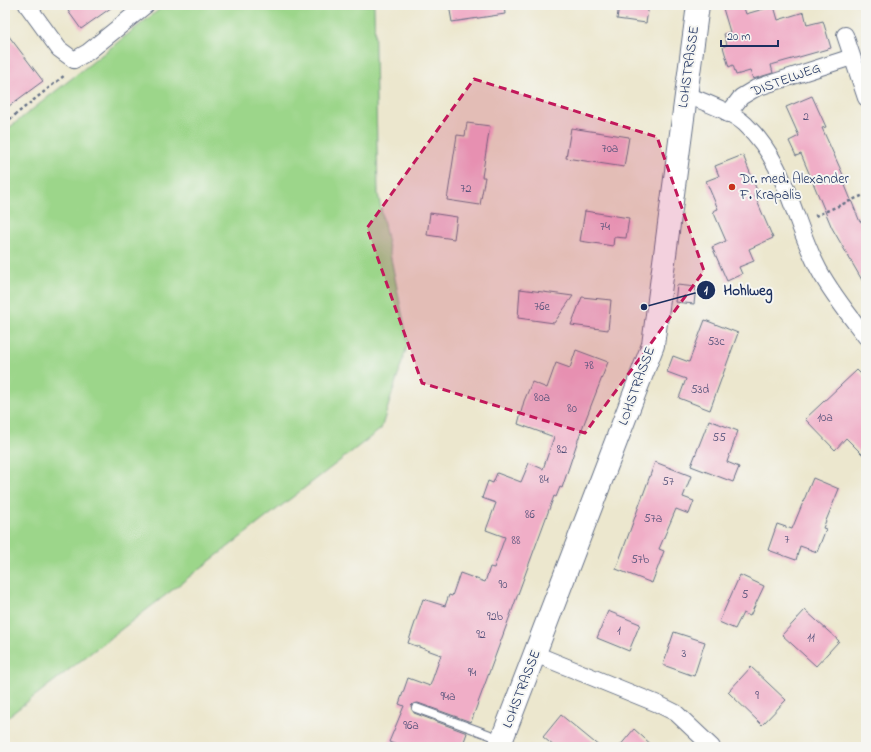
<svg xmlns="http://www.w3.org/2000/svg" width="871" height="752" font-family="'Indie Flower',sans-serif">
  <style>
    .green { fill: #9cd68a; stroke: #5c8274 }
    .building { fill: #f0aec7 }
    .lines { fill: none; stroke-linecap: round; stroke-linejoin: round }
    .service-casing { stroke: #646f85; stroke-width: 10 }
    .minor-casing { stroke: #646f85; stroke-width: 18 }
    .secondary-casing { stroke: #646f85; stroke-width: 24 }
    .path { stroke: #646f85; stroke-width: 2.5; stroke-dasharray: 3 3; stroke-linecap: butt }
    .service { stroke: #fff; stroke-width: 8 }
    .minor { stroke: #fff; stroke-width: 16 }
    .secondary { stroke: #fff; stroke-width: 22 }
    .marked { fill: #c2185b; fill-opacity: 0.2; stroke: #c2185b; stroke-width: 3; stroke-dasharray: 8 5; stroke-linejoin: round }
    .poi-dot { fill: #c8321e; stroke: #f6f6f2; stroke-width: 1.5 }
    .labels { text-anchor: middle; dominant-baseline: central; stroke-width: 4; stroke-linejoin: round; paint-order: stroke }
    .number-label { font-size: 12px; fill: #504f78 }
    .street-label { font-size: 14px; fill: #1b2f5e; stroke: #f6f6f2 }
    .poi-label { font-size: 14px; fill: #1b2f5e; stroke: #f6f6f2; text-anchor: start }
    .leader { fill: none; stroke: #1b2f5e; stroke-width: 1.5 }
    .callout-dot { fill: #1b2f5e; stroke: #f6f6f2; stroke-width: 1.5 }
    .mark-label { font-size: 12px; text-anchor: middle; font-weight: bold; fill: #fff }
    .callout-label { font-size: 15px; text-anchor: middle; font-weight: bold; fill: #1b2f5e; stroke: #f6f6f2; stroke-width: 4; stroke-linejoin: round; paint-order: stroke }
  </style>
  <rect width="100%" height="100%" fill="#f6f6f2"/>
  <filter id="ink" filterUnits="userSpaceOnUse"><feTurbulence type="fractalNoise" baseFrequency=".025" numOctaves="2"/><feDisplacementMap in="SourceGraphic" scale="8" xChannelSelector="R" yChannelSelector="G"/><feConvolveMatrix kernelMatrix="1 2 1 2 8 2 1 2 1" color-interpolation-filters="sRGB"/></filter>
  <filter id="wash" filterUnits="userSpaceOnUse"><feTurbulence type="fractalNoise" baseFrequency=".012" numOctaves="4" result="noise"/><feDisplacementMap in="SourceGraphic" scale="16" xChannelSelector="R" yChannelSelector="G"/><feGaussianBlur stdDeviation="0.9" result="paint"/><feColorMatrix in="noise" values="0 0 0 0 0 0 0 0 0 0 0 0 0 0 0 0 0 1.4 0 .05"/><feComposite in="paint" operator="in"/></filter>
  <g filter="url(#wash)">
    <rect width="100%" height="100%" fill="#ece7ce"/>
    <path class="green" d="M165,5H374L378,194L408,343L381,429L5,719V131Z"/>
    <g id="blocks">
      <path class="building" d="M76,5H115L81,29L68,11Z
        M449,5H504L505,14L452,22Z
        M619,5H649L646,23L617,19Z
        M722,5H743L746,14L774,6L778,20L804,12L807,25L823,21L831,48L771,65L773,73L753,79L750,71L736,75L733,65L729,67L723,47L727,45L724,34L730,32Z
        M5,31L43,81L5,109Z
        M812,96L826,127L822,128L844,177L842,178L860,222L866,219V287L832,228L801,154L796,156L789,141L799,136L786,107Z
        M467,123L490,126L482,177H485L480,205L447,200L457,135L465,136Z
        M571,128L629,137L624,167L566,158Z
        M743,155L758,193L754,194L773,238L749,249L754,261L739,267L742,274L727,281L712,247L726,241L713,211L718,209L706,181L719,176L715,166Z
        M585,211L629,218L626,238L614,237L613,246L580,241Z
        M430,213L457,217L454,239L427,235Z
        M677,285L696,287L694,304L675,302Z
        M520,289L543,292L573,296L554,323L518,318Z
        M582,297L611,300L608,330L571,325Z
        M705,320L738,333L710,410L679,398L686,379L667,372L673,356L689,362Z
        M576,350L608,362L580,434L562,488L560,487L556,497L554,496L471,722L418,703L413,704L411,706L414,713L467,733L462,747H402L389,742L404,706L399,704L408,678L430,686L441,655L408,643L423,599L445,606L449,595L452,596L460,573L485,582L490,567L494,568L505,537L486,530L496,503L482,498L488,481L493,483L497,473L521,482L529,463L543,469L554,437L518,424L524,401L532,382L547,388L556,363L570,368Z
        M857,370L866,379V458L846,438L835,450L805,419Z
        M709,420L738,431L727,462L739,467L733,482L691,466Z
        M655,462L691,476L683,497L694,501L689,514L676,509L659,549L664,551L652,583L616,569Z
        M813,478L839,489L823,528L826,529L817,552L800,546L796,560L768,550L777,524L792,529Z
        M740,575L764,586L750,616L743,613L735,629L719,622Z
        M805,610L839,641L816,666L782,635Z
        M608,611L640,624L629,651L597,638Z
        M674,632L705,642L694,676L663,665Z
        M751,667L786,700L762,725L728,692Z
        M561,715L600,747H555L543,737Z
        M634,729L654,747H619Z"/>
    </g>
  </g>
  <g filter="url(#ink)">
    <use href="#blocks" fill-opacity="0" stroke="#646f85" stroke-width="1"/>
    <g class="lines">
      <defs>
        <path id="service" d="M416,708L501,739"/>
        <path id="minor" d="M27,5L59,49L74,60L88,52L146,5
          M845,35L866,98
          M685,94C703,102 731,111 745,124C788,164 792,220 819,270C832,294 849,315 866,337
          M728,114L741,97L756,88L852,57
          M535,654L658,704L676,713L712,747"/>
        <path id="secondary" d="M499,747L653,345L698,5"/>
      </defs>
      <use href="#service" class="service-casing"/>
      <use href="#minor" class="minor-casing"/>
      <use href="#secondary" class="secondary-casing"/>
      <path class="path" d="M5,123L65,75
        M815,216L866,194"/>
      <use href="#service" class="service"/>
      <use href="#minor" class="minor"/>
      <use href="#secondary" class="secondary"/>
    </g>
  </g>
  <path class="marked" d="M474,79L657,137L704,271L585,433L422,383L367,228Z"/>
  <circle class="poi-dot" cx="732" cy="187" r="4"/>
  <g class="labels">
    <g class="number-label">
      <text x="806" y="117">2</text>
      <text x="610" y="149">70a</text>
      <text x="466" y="189">72</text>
      <text x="605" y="227">74</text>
      <text x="542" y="307">76e</text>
      <text x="716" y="342">53c</text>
      <text x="589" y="366">78</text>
      <text x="700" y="390">53d</text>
      <text x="542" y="398">80a</text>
      <text x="572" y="409">80</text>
      <text x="825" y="418">10a</text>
      <text x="719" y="438">55</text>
      <text x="562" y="450">82</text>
      <text x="544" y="480">84</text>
      <text x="668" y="482">57</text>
      <text x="530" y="515">86</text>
      <text x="653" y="519">57a</text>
      <text x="787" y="540">7</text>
      <text x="516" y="541">88</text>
      <text x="640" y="560">57b</text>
      <text x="503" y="585">90</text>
      <text x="745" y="595">5</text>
      <text x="495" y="617">92b</text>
      <text x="619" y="631">1</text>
      <text x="481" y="635">92</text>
      <text x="811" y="638">11</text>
      <text x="684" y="654">3</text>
      <text x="472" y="673">94</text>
      <text x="757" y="696">9</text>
      <text x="448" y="697">94a</text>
      <text x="411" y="726">96a</text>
    </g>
    <g class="street-label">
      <text transform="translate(689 67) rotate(-82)">LOHSTRASSE</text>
      <text transform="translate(786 80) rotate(-20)">DISTELWEG</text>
      <text transform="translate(637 386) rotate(-70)">LOHSTRASSE</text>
      <text transform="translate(522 689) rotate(-69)">LOHSTRASSE</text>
    </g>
    <g class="poi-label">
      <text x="740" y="179">Dr. med. Alexander<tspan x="740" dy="16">F. Krapalis</tspan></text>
    </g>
  </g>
  <path class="leader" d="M644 307L706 290"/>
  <g class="callout-dot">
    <circle cx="644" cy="307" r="4"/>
    <circle cx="706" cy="290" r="10"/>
  </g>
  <g class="mark-label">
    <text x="706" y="294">1</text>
  </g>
  <g class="callout-label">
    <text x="748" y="295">Hohlweg</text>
  </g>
  <rect width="871" height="752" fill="none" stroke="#f6f6f2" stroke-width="20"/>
  <path d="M721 40v6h57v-6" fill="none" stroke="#1b2f5e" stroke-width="2"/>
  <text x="727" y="40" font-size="12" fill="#1b2f5e" stroke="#f6f6f2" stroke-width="3" paint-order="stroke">20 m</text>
</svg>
